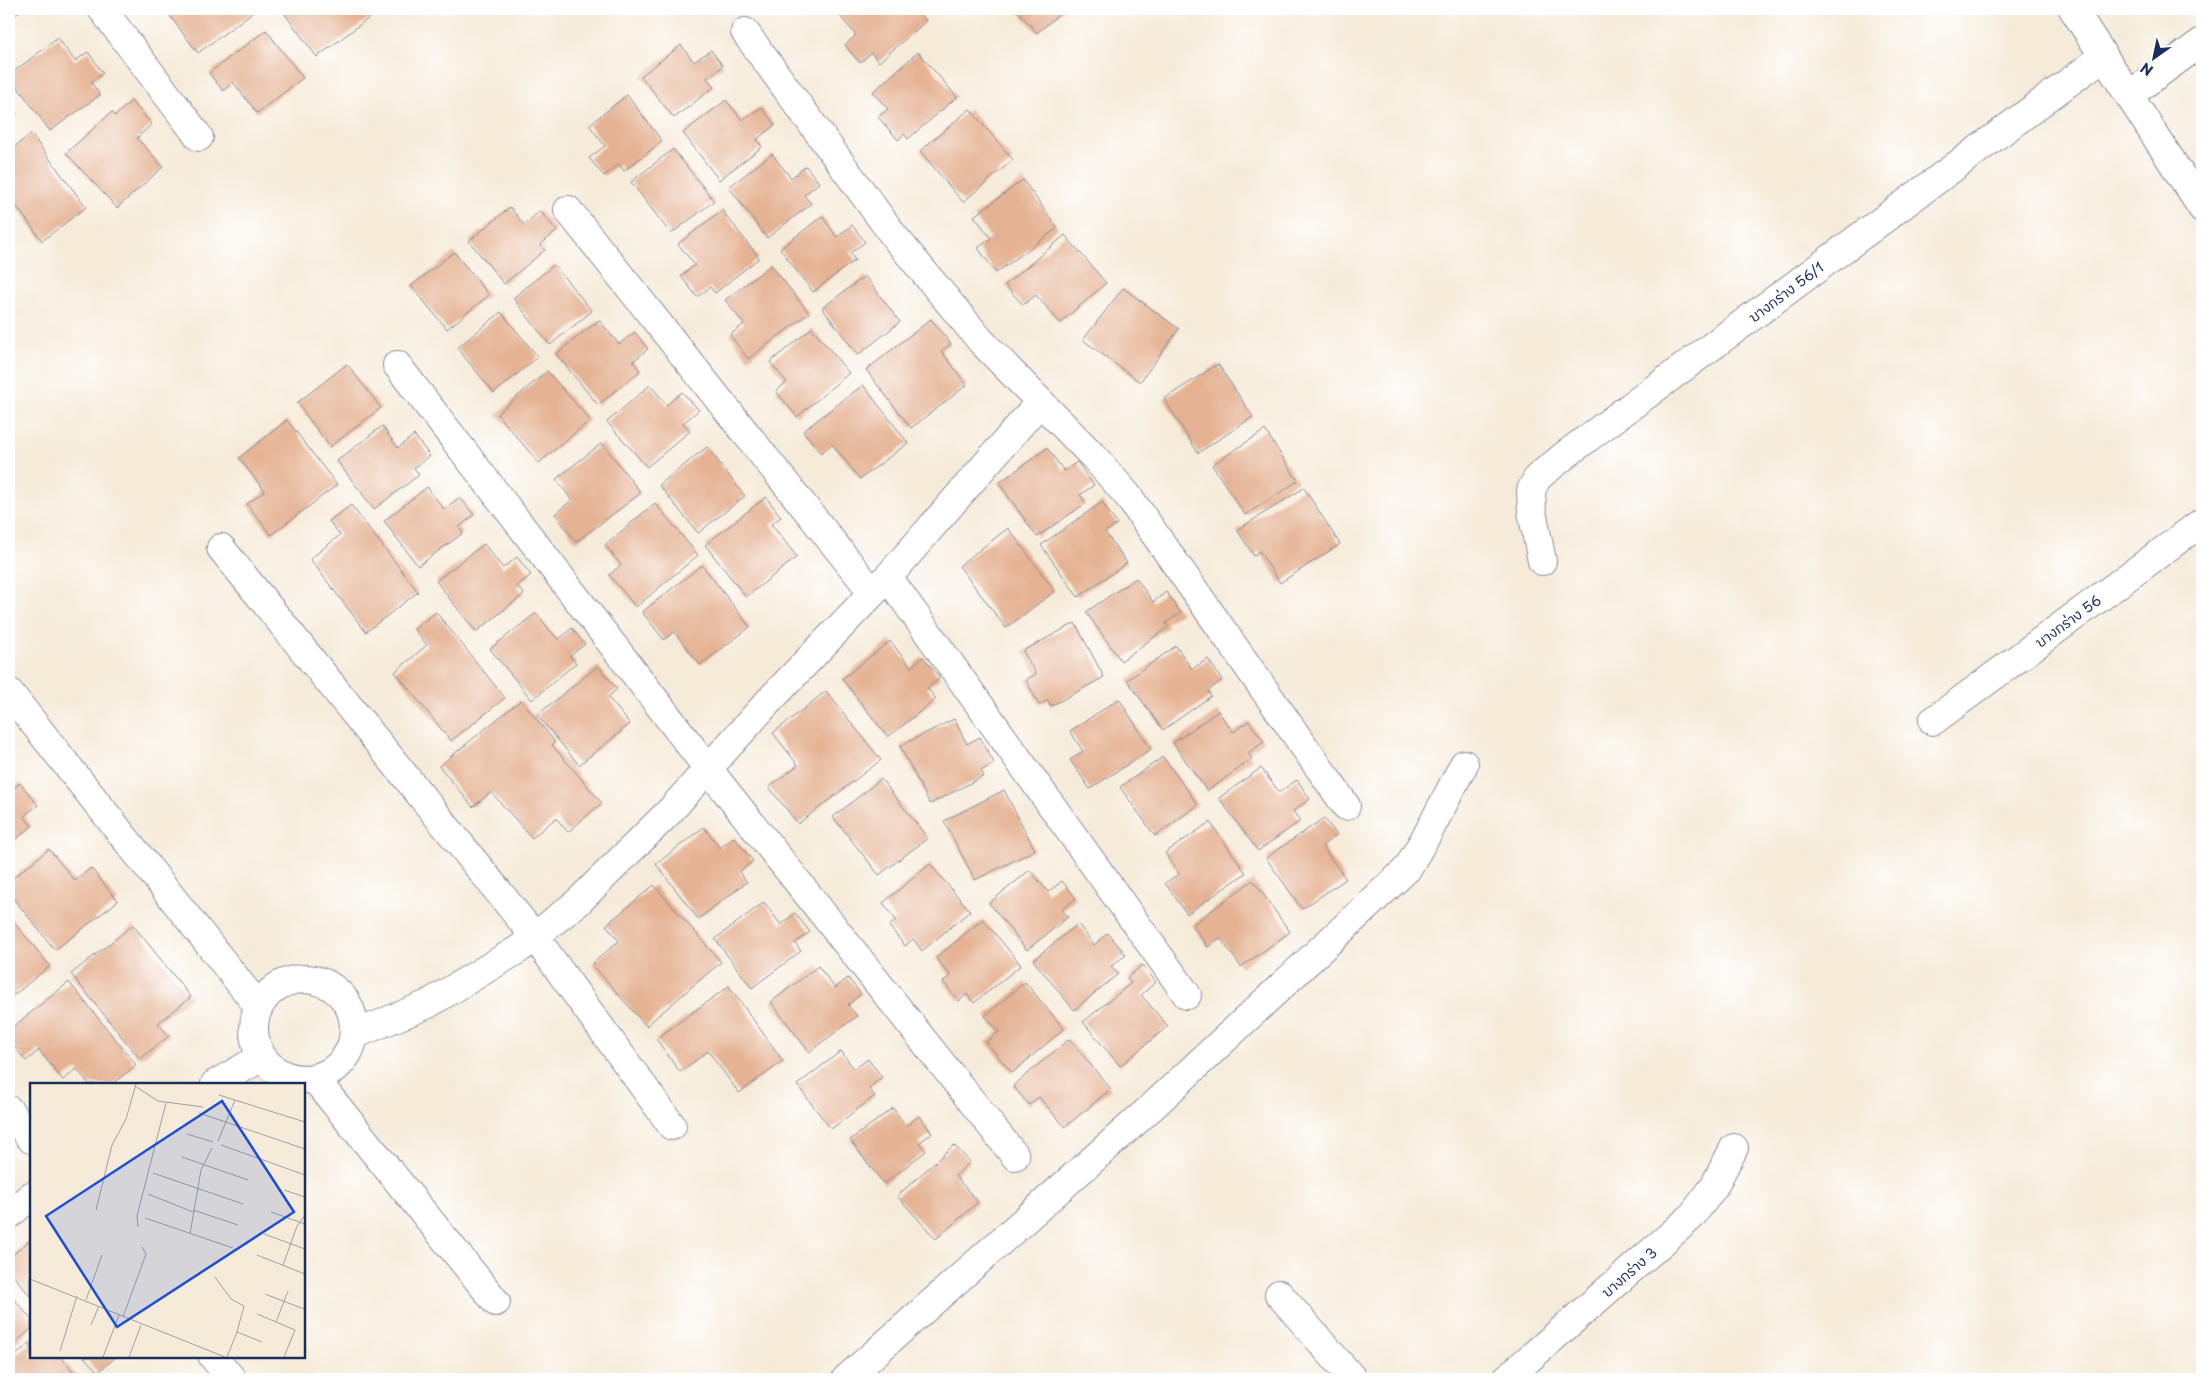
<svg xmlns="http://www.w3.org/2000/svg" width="2211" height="1388" font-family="'Playpen Sans','Playpen Sans Thai',sans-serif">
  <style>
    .building { fill: #e5b293 }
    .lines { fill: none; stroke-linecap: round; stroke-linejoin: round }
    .minor-casing { stroke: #888d9c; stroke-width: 30 }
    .major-casing { stroke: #888d9c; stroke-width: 30 }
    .minor { stroke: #fff; stroke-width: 28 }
    .major { stroke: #fff; stroke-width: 28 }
    .labels { text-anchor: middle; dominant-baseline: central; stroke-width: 4.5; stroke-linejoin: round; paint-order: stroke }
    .street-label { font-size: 14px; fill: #1b2f5e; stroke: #fff }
    .inset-road { fill: none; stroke: #9ea0a8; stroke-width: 1 }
    .view { fill: #1d4ed8; fill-opacity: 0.15; stroke: #1d4ed8; stroke-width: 2.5 }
    .inset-edge { fill: none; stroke: #1b2f5e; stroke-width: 2.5 }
  </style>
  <rect width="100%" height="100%" fill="#fff"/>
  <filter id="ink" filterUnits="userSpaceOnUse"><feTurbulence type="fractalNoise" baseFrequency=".02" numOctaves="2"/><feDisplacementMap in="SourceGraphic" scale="10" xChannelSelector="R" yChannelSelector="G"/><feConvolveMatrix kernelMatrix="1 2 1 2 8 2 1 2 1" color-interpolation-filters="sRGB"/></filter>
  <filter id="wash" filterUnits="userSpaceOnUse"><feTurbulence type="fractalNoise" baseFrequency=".0096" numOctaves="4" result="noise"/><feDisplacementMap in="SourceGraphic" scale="20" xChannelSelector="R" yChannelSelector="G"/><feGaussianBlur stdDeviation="1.12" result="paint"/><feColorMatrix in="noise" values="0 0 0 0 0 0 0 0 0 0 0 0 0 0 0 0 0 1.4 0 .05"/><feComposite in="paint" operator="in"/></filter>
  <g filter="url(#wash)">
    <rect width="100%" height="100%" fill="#f6ebd9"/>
    <g id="blocks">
      <path class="building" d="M9,9H22L9,21Z
        M180,9H257L198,53L170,16Z
        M281,9H362L369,18L317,57Z
        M846,9H915L926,21L879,62L871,53L860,63L845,45L856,35L839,15Z
        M1016,9H1065L1037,33Z
        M266,30L303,78L257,113L233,82L223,91L209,73Z
        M58,38L75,61L88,52L103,73L91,82L100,95L50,131L9,75Z
        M681,45L694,62L711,50L723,66L707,78L714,87L674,118L641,76Z
        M918,52L957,97L908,139L904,134L898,140L878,117L888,109L873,92Z
        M627,95L662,141L624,171L619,164L604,176L589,158L605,146L589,125Z
        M726,100L742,120L761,107L775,125L757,139L762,147L719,180L683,133Z
        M131,101L152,124L137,138L163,167L117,208L66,153L112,112L115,116Z
        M9,103L17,114L9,121Z
        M970,109L1013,160L963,202L920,151Z
        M31,134L86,207L42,241L9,196V151Z
        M673,149L714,201L671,234L631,182Z
        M772,154L791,178L806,166L819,183L804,195L811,204L767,238L729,187Z
        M1023,180L1058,228L996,273L978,248L991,238L974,216Z
        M510,207L524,225L540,211L557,231L540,245L545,250L504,284L469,241Z
        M722,210L759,258L715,293L710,287L697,297L681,276L695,265L678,244Z
        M822,216L837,237L852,225L865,242L850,253L855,260L813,292L780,249Z
        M1065,235L1106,283L1060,323L1036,295L1023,305L1005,285Z
        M454,252L489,295L447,329L411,286Z
        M554,265L592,311L550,345L513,298Z
        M771,265L809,313L748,359L730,335L744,324L725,300Z
        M865,276L900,322L858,355L822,308Z
        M1123,288L1179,329L1140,382L1083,340Z
        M501,312L538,357L494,393L457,348Z
        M931,319L951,344L941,351L967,385L911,428L866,370Z
        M599,320L619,344L635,332L648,349L633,361L640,371L598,405L556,354Z
        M812,328L849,373L797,417L776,391L787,382L770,362Z
        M347,364L381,408L330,447L297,403Z
        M1218,364L1253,417L1198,453L1164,399Z
        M547,371L590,420L539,463L497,414Z
        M650,385L667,405L682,392L699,410L683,423L690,431L647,467L607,422Z
        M863,385L908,443L860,479L832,444L821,453L803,431Z
        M287,420L337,485L271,535L247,504L265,491L239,458Z
        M382,426L398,448L414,435L430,456L414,468L419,475L374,509L337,461Z
        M1265,430L1298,481L1245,515L1212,465Z
        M602,443L641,493L576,542L555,514L572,500L556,479Z
        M707,447L745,496L698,533L659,485Z
        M1047,448L1064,471L1077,462L1094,485L1080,495L1086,503L1037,537L999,483Z
        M427,487L444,509L460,497L474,515L459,527L463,533L418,566L384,521Z
        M1304,488L1340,544L1280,583L1259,551L1254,556L1237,530Z
        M766,497L781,517L771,524L797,557L746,597L705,545Z
        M1102,502L1117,524L1105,532L1127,563L1078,597L1041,545Z
        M655,503L698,555L636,607L609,575L621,565L605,545Z
        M351,505L418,592L366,632L310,559L340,535L329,521Z
        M1008,528L1055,591L1006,628L959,566Z
        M484,544L503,568L517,557L531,575L517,586L524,594L476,632L436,581Z
        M702,565L750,627L700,665L674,632L664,640L642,612Z
        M1136,578L1153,602L1166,592L1181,613L1166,623L1168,627L1121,661L1086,612Z
        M436,612L505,698L451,741L395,672L427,645L414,629Z
        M536,613L558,640L572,628L585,644L570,656L576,663L532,700L490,649Z
        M1075,623L1104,677L1051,706L1048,700L1039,705L1026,680L1036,674L1023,651Z
        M890,641L911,667L923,657L940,678L927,688L936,699L888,737L842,679Z
        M1176,646L1192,669L1208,659L1222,680L1208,691L1211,696L1163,730L1127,680Z
        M598,666L617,689L608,697L630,724L579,765L537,715Z
        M826,691L881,760L798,824L769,787L798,765L773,733Z
        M1119,699L1151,749L1090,789L1070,760L1083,751L1070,731Z
        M521,700L555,742L552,745L602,803L568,832L556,818L532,838L491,792L473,807L439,766Z
        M1218,711L1233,732L1249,721L1264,742L1248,753L1252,759L1207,791L1173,743Z
        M954,719L967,744L980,737L994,763L981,771L984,776L930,804L900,746Z
        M1163,757L1198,805L1155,836L1120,787Z
        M1261,768L1279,792L1297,780L1310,799L1293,811L1300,821L1258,851L1219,798Z
        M881,779L928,838L879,875L833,817Z
        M20,783L38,805L24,816L32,826L9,845V792Z
        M1004,790L1035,850L975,880L944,821Z
        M1324,818L1337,835L1322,846L1346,879L1302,909L1266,858Z
        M1210,822L1246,873L1187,914L1165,883L1179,874L1165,853Z
        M704,827L720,848L734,837L753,861L739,872L747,882L698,919L656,864Z
        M49,849L75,881L91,868L118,901L55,950L9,893V881Z
        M930,864L970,911L922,951L913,939L905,946L889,926L896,920L883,903Z
        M1030,870L1048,892L1062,881L1076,898L1062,910L1068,917L1027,950L989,903Z
        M1253,880L1290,932L1241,967L1220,938L1208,947L1192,925Z
        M654,885L721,962L646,1026L592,964L619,941L606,925Z
        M764,902L781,925L795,913L810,932L795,943L801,951L752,988L715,939Z
        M9,916L50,966L9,999Z
        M983,919L1021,965L974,1003L967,994L959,1001L943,982L950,975L936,958Z
        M1078,924L1094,945L1108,933L1126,955L1111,966L1118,974L1074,1010L1033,960Z
        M133,925L191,997L158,1023L169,1036L140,1059L71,974Z
        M1142,965L1156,982L1141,995L1168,1026L1120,1066L1083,1022L1131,983L1127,978Z
        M818,966L835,988L848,978L861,994L848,1005L857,1016L809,1052L771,1002Z
        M69,982L136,1065L113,1084H89L77,1069L63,1080L39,1050L26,1061L9,1040V1030Z
        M1025,982L1064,1029L1012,1073L986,1042L999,1032L985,1016Z
        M729,986L783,1061L739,1093L708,1051L680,1072L656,1039Z
        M1069,1039L1111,1089L1065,1127L1039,1097L1029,1105L1013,1086Z
        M841,1051L854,1069L868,1059L882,1077L869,1088L875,1096L831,1129L797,1085Z
        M893,1108L906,1126L919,1116L932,1133L919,1143L926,1151L884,1184L850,1140Z
        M954,1145L970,1162L955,1176L978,1202L936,1239L897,1196Z
        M31,1239V1297L9,1270V1258Z
        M9,1293L31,1319V1329L9,1348Z
        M31,1342V1357H61L80,1379H9V1361Z
        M84,1357H116L98,1372Z"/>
    </g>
  </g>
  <g filter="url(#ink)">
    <use href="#blocks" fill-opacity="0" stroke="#888d9c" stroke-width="1"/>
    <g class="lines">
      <defs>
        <path id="minor" d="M102,9L199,137
          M745,32L894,236L981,341L1094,457L1128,496L1346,806
          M2129,95L2202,42
          M568,210L873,593
          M397,365L709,770L1015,1156
          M221,548L535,937L672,1126
          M1542,561L1532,511L1531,490L1538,477L1569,452L2103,57
          M888,577L1187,995
          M9,692L258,1006
          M1933,721L2202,522
          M254 1029a50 50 0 1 1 100 0a50 50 0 1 1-100 0Z
          M354,1035L428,1004L519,949L578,902L670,811L768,702L888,577L1040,402
          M314,1078L496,1302
          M215,1084L262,1057
          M9,1110L31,1139
          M9,1215L31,1196
          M1279,1294L1353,1379
          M213,1357L232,1379
          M846,1379L1153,1106L1407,869L1428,833L1464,764
          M1506,1379L1691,1217L1713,1188L1734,1148"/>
        <path id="major" d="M2073,9L2202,208"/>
      </defs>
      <use href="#minor" class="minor-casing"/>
      <use href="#major" class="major-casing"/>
      <use href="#minor" class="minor"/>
      <use href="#major" class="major"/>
    </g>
  </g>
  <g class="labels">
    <g class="street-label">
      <text transform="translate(1786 292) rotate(-37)">บางกร่าง 56/1</text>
      <text transform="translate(2068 621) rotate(-36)">บางกร่าง 56</text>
      <text transform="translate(1629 1272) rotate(-41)">บางกร่าง 3</text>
    </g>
  </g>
  <g transform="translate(30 1083)">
    <rect width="275" height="275" fill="#f6ebd9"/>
    <path class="inset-road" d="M105,3L128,18L173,24M189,12L275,39M169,30L275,66M157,51L183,59M188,58L205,17M191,62L275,92M152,74L218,97M123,90L213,121M254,107L275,114M118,111L163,129M66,127L82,62L96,36L106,1M163,127L208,142M241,129L275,141M115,135L203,165M108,144L107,133L136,20M160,151L171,87L182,65M234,151L275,166M227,172L275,191M253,182L267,143L275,132M185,194L201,216L214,223L207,249M0,196L195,274M235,211L274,226M56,217L72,172M227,231L265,247L254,274M93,234L116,171L112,164M246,239L258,208M61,242L69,223M30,268L47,213M73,274L89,232M99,274L111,242M197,274L207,249L232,259"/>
    <path class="view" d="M192,18L264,129L87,244L16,133Z"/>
    <rect width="275" height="275" class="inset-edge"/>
  </g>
  <rect width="2211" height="1388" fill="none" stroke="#fff" stroke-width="30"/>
  <g transform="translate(2154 58) rotate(213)" stroke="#ffffff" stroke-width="4" paint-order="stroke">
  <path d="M0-4L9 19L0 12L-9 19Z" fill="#1b2f5e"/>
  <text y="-8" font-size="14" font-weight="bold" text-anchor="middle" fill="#1b2f5e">N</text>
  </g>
</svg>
